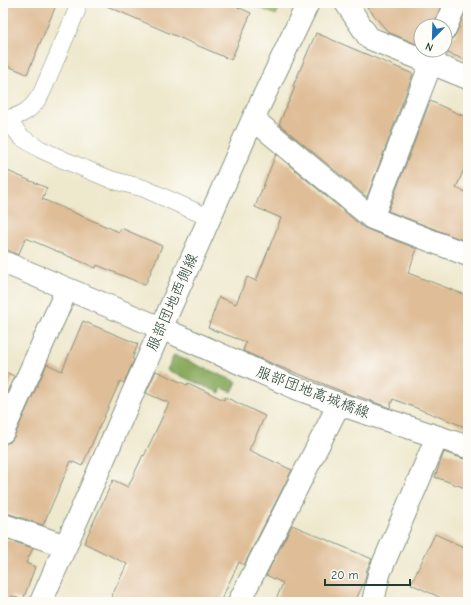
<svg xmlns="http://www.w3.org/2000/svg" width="471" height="605" font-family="'Comic Neue','Klee One',sans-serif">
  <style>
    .green { fill: #acc56b; stroke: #668150 }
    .forest { fill: #89aa5f; stroke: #54744a }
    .building { fill: #dfbd97 }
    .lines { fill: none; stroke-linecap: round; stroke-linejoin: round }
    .lane-casing { stroke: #869280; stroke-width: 18 }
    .street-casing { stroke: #869280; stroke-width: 24 }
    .lane { stroke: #fff; stroke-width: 17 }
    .street { stroke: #fff; stroke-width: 22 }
    .labels { text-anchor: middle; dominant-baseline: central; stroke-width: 4; stroke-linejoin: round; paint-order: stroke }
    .street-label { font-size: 15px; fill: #1f3d34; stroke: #fdfcf7 }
  </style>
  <rect width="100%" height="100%" fill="#fdfcf7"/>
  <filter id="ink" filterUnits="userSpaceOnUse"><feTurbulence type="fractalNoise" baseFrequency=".025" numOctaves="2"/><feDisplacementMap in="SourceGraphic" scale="8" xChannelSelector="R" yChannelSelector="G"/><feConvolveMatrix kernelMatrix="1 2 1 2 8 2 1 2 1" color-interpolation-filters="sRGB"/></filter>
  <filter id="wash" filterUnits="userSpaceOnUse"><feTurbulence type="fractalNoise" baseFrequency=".012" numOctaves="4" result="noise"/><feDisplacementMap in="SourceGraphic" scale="16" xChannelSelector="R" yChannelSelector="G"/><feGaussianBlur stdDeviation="0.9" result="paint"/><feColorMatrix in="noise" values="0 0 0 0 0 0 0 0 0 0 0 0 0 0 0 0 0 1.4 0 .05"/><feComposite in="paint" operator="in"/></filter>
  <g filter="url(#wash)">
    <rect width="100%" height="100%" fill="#eee8cc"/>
    <path class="green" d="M248,3H281L276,15Z"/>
    <path class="forest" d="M174,355L237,382L232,392L222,388L220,393L167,370Z"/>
    <g id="blocks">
      <path class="building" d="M3,3H57L27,74L3,64Z
        M100,3H229L251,13L231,60Z
        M364,3H442L433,26H421V46L388,32Z
        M468,5V61L448,53V48L445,42L452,39L456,34Z
        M316,33L413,74L367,197L279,124L295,87L293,86Z
        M430,101L468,118V160L456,188L468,193V242L388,211Z
        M276,154L364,228L417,249L408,273L468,296V428L393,399L390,408L355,395L354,396L349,394L273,364L243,351L246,342L208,328L219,297L236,304L247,277L256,281L281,218L255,207Z
        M3,169L47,188L42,199L119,232L121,228L162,246L145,285L97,265L96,268L26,238L18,255L8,250H3Z
        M83,321L138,344L132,359L134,360L124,383L120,381L82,466L71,461L43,525L7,513H3V444L10,442L14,437L47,364L62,371Z
        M3,371L14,376L3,401Z
        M156,371L187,385L188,383L224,400L225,397L265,416L249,450L292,470L244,565L239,562L220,602H109L127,564L84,543L113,480L128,487L143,455L144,456L169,403L146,393Z
        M444,452L464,459H468V489L435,477Z
        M292,525L372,559L367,569L365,580L355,602H275L283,583L266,575Z
        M435,534L468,549V602H450L411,584Z
        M3,538L33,548L26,563L35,567L23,600L12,596L9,602H3Z"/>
    </g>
  </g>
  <g filter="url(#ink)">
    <use href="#blocks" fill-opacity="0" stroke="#869280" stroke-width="1"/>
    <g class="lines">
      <defs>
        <path id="lane" d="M8,118L14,128L21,137L40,149L64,160L112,180L143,188L210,218
          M3,119C22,117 33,109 42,92L77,10V3"/>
        <path id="street" d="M346,3L369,38L468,78
          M445,29L456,3
          M253,119L372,218L468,255
          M372,218L436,50
          M3,262L161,328L298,389L339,404L468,447
          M3,432L67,289
          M3,525L66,546
          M41,602L253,119L308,3
          M239,602L339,404
          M373,602L379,574L437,437"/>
      </defs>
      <use href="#lane" class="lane-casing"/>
      <use href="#street" class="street-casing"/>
      <use href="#lane" class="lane"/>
      <use href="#street" class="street"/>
    </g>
  </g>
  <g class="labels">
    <g class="street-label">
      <text transform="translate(172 302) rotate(-66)">服部団地西側線</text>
      <text transform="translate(313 392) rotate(21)">服部団地高城橋線</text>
    </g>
  </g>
  <rect width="471" height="605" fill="none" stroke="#fdfcf7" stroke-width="16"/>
  <g transform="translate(433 38) rotate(203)"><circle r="19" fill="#fdfcf7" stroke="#a4b0a9"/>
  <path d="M0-3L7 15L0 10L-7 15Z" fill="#1f6fb2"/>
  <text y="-6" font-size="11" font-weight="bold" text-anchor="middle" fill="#1f3d34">N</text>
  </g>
  <path d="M325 579v6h85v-6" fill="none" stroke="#1f3d34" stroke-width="2"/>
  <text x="331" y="579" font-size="12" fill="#1f3d34" stroke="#fdfcf7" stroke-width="3" paint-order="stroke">20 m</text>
</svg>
